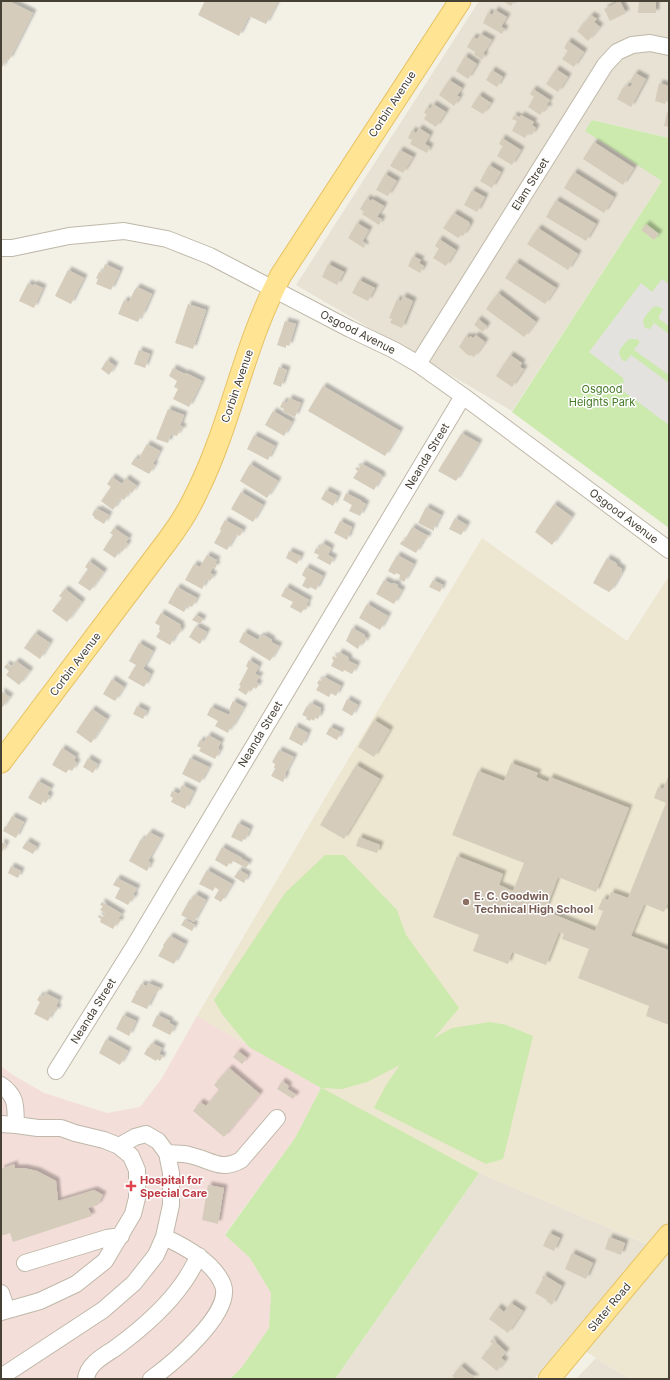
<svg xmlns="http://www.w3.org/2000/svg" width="670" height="1380" font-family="Inter,sans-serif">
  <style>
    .residential { fill: #e8e2d4 }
    .education { fill: #ede6d0 }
    .medical { fill: #f4ded9 }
    .green { fill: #cce9ae }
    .parking { fill: #e4e2de }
    .building { fill: #d5ccbb; filter: url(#shadow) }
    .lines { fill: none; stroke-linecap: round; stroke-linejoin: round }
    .minor-casing { stroke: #bfb8a9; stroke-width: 18 }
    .major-casing { stroke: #e6c262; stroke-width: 23 }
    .minor { stroke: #fff; stroke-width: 16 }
    .major { stroke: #ffe494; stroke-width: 21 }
    .education-dot { fill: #8d6e63; stroke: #fff; stroke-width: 1.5 }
    .health-dot { fill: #e0444e; stroke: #fff; stroke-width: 1.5 }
    .labels { text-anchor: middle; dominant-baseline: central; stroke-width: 3; stroke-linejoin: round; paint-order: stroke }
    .street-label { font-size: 11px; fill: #464035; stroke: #fff }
    .park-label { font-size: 11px; fill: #447a27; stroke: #fff }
    .education-label { font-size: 11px; font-weight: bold; fill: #785e54; stroke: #fff; text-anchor: start }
    .health-label { font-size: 11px; font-weight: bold; fill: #be3a42; stroke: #fff; text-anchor: start }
  </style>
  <defs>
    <filter id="shadow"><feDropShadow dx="3.5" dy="-3.5" stdDeviation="1" flood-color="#0004"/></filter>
  </defs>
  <rect width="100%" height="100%" fill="#f3f0e6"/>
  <path class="residential" d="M479,1H669V138L593,120L662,181L512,411L296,285Z
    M479,1173L647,1244L534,1379H335Z
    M596,1358L630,1379H576Z"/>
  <path class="education" d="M482,538L627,641L669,576V1379H630L577,1346L657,1248L479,1173L321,1088L197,1016L331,788Z"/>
  <path class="medical" d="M197,1016L321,1088L295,1138L225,1234L250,1258L271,1293L269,1328L242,1367L230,1379H1V1066L13,1075L44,1093L107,1113L140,1107L162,1078Z"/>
  <path class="green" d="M592,120L669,138V528L512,412L662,181L585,131Z
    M325,855H344L397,910L406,935L459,1008L434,1038L452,1028L490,1022L506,1025L533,1036L503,1159L486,1164L374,1108L386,1085L400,1065L367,1082L342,1089L322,1088L479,1173L335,1379H230L242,1367L269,1328L271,1293L250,1258L225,1235L295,1138L321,1088L249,1047L222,1014L214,1000L285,893Z"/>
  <path class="parking" d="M662,279L669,284V326L658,318L663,309L657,306L652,308L644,318L643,322L645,328L650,329L654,323L669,334V375L634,350L640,342L637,339H630L627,341L620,349L619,354L623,361H626L631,355L669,383V425L619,388L624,382L623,378L589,352L641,283L652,292Z"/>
  <path class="building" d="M1,1H9L33,13L9,60L6,59L1,70Z
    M205,1H278L266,24L249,16L239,36L198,15Z
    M503,1H514L511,6Z
    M620,1L626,13L610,21L604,9Z
    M639,1H656V13H638Z
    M495,10L507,17L501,27L505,29L502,34L483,23L488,12L492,15Z
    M591,15L597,19L594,22L600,27L588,41L577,31Z
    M481,34L492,40L483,54L485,55L482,60L474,54L475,52L467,47L473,37L477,39Z
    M568,41L584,52L574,67L562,59L568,51L564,48Z
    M465,56L477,64L468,79L456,71Z
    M556,69L568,77L558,92L546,84Z
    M492,70L503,77L497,87L486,80Z
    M635,73L646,79L631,107L617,99L622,89H624L626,85L630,87L633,83L630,81Z
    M449,80L462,88L457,96L460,97L454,106L439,95Z
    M659,83L669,86V102L666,101L665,104L655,101Z
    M533,89L550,100L546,106L549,107L547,110L545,108L540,115L528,107L534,97L530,94Z
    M479,95L491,103L483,114L471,107Z
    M433,104L446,112L436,127L424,119L427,114L424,113L427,107L430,109Z
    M667,112L669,113V127L664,126Z
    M514,115L519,118L521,115L534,122L532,125L536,128L532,135L528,133L525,138L512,131L517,121L512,119Z
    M419,128L430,135L425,144L430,147L427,153L410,144L412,140L408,138L412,130L416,133Z
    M502,138L521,150L512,165L497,156L503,146L499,144Z
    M594,142L634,168L623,185L583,159Z
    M400,150L413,157L403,173L390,166Z
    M489,165L501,172L492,188L480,181Z
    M574,172L614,197L604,213L564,188Z
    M385,174L397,181L388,196L376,190Z
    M472,190L485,197L477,212L464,205Z
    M367,198L371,201L372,199L384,206L377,217L382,219L379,225L362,214L364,212L360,209Z
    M556,200L596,224L586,241L546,217Z
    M454,213L469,222L470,225L463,236L461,235L458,238L443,228Z
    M357,223L369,230L362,242L365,245L364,248L348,238Z
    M646,224L659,234L654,240L641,230Z
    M538,228L578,254L568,270L527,244Z
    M439,239L456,250L446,266L433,258L439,249L435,246Z
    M413,256L421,260L419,263L424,266L420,273L408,266Z
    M516,262L556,288L545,304L505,278Z
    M105,264L120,271L111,290L96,284L98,279L96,278L99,272L102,273Z
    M328,264L344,272L337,285L322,277Z
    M68,270L84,278L71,304L55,296Z
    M359,280L375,288L368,301L352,293Z
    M28,283L33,286L34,284L43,288L34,308L19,301Z
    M137,287L152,294L142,316L141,315L138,322L118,314L124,300L129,302L134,291Z
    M498,293L536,322L524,337L486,309Z
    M403,296L413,301L402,328L390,323L392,319L389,318L397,299L401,301Z
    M188,304L206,310L193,349L175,343Z
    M478,319L487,326L483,332L474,325Z
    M285,321L296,324L289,346L286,345V348L277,345Z
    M476,335L485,342L474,357L470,355L469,356L459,347L466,336L469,338L470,336L473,338Z
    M139,350L150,354L145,368L134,364Z
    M510,355L522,363L520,367L524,369L512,387L496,376Z
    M107,360L115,366L109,375L101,369Z
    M279,367L287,370L281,387L273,384Z
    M173,368L185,374L186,373L202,381L189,407L173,399L178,389L174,387L177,381L169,376Z
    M323,386L400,431L385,456L308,411Z
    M289,398L301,403L295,417L283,412L284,409L280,407L283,401L287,403Z
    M168,409L184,415L180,426L183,427L182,431L180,430L177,436L171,434L168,443L156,439Z
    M273,411L292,422L284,436L265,425Z
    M461,434H463L479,443L456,481L438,471Z
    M254,435L275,446L268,460L247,449Z
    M147,444L160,451L153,464L155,465L149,474L131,464L135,458L138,460Z
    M250,464L278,481L267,498L240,481Z
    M362,464L382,475L381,477L383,478L381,480L380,479L374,490L353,478L358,471L355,469L357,467L359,468Z
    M112,477L122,484L126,478L137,486L132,493L130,491L124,500L121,498L113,510L101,501L111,487L107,484Z
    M326,490L338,496L333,506L321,499Z
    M241,492L263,505L253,522L231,509Z
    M346,493L362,501V502L366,504L360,516L349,511L352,505L343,500Z
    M554,504L572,517L552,545L535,532Z
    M426,507L441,515L434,528V531L418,523Z
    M95,509L97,511L98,509L109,515L104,524L94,518V516L92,515Z
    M455,518L467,525L461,535L449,529Z
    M225,520L243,530L240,536L236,534L227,550L214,543L221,531L220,529Z
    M340,521L352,527L347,540L334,533Z
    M412,527L428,536L426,540L424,539L416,553L400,544L402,541H404Z
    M114,528L129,538L126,542L128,544L122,552L120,550L115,558L103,550L113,535L110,533Z
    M322,543L331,548L328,555L334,558L330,565L317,558L319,555L314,553L316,548L319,549Z
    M289,551L301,556L297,564L286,558Z
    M207,555L217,560L215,564L217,565L215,568L213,567L210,573L214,575L210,581L207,579L202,589L185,580L194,564L200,567Z
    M397,555L414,564L404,582L399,579L400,575L396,573L395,575L388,571Z
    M607,558L616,563L617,564V566L622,569V572L612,589L609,592L593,583Z
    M89,561L104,572L90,591L78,583L88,569L85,567Z
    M306,567L323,576L316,590L310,587L309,589L302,586L306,578L302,575Z
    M384,580L392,584L394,583L398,585L397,587L402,590L394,604L376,594Z
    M433,580L443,585L440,592L429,587Z
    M177,587L197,598L192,607L188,605L184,612L168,603Z
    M286,587L309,600L306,606L307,607L306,610L304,609L301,613L290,607L293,602L281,596Z
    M65,589L82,602L67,622L52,611L62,598L59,596Z
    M367,604L388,616L380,630L359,618Z
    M161,613L181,625L180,627L182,629L178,635L176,634L170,645L156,637L160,631L159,629L160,626L155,623Z
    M196,615L203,619L200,624L192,620Z
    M196,626L207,632L200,644L189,637Z
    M352,628L365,635V637L367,638L364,644L361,642L358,649L346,641Z
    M244,632L258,640L260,636L263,637L264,635L272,640L271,642L279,646L270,661L239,642Z
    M35,633L50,643L40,659L24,648Z
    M139,643L153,651L143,669L151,674L144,687L128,678L136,665L129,661Z
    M339,652L348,657L349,661L357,665L352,674L344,670L343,672L331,666L334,660L332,659L333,656L336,658Z
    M249,660L259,666L255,674L260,676L256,682L259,684L256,689L254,687L251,691L249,690L246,695L238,690L241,686L239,685L248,668L246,666Z
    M16,661L30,671L19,685L6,675L9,671L4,667L7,664L11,667Z
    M324,677L341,686L336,696L331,693L329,697L316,690L319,685L317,683L319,680L321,681Z
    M112,679L124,687L115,701L103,694Z
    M1,691L10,697L1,709Z
    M347,699L358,705L352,716L342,710Z
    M233,701L244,707L231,729L230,728L228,733L215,726L218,721L207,715L211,707L229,715L231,711L229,710Z
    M311,703L321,708L320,711L321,712L318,719L315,718L314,721L311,719L310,721L306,719L307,717L302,715L307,706L309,707Z
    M137,706L147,711L143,719L133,714Z
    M92,709L107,719L91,743L76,732Z
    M374,720L390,730L374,757L358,747Z
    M295,726L308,733L302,746L289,739Z
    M330,727L341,732L337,740L326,734Z
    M208,735L221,742L218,748L220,750L215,759L199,751L201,748L197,746L200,740L204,742Z
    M62,748L76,757L74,760L77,763L72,771L69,769L66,773L52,765Z
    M279,750L294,757L285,774L286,775L283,782L271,776L275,769H276L274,768L275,764L272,762Z
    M88,758L98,764L93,773L83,767Z
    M190,758L209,767L200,783L182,774Z
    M511,763L538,773L536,777L548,782L550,777L629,808L596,892L558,877L545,911L595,931L603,911L598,909L603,898L608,900L611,892L628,898L666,803L654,798L658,787L663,789L669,775V900L664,912L644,904L631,936L668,950L669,947V1025L646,1016L649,1006L578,978L589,949L562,939L564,934L559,932L546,965L512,952L508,964L473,951L479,935L433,917L457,856L503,874L499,885L513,891L524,863L452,835L478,771L504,781Z
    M356,765L380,779L344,839L320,825Z
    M38,781L51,788L47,794L50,796L46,803L43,801L41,805L28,798Z
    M182,785L194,791L185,809L171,802L173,798L170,796L172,791L179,794L182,790L180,789Z
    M12,816L24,822L16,838L3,831L5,826L6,827Z
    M238,823L250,829L245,840L243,839L242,842L231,837Z
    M149,832L161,838L148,861L151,863L147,871L129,861L141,839L144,840Z
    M359,837L380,845L377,853L356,846Z
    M27,841L37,847L33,854L22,848Z
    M1,842L6,844L1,854Z
    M222,847L242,858V859L249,863L246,868L233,861L231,864L229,863L227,867L215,860Z
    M11,866L21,871L18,878L8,873Z
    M207,870L232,884L221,902L214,898L219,890L215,887L213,891L199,884Z
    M239,870L248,875L244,883L234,877Z
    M117,878L137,888L133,895L135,896L132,901L131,900L128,905L115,898L120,888L113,885Z
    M195,894L206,900L194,922L181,915L190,899L191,900Z
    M102,902L122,914L118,919L121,920L118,924L116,923L113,929L100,922L101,919L98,917L99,915L103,917L105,913L100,910L103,906L100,905Z
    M185,919L195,925L192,931L181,925Z
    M170,936L185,944L174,964L158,956L164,946L163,945Z
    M148,983L160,988L157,993L155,992L147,1009L131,1002L136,993L135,992L138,990L141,984L147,986Z
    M45,993L59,1000L56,1006L58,1008L56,1012L53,1011L48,1021L34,1014L40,1002L37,1000L40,995L43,997Z
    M123,1015L136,1021L129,1036L116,1029Z
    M157,1015L170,1021L169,1023L175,1026L170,1035L152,1026Z
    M106,1039L128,1051L120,1065L99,1053Z
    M152,1043L162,1048L159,1054L163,1056L160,1061L157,1059L156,1061L144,1054L148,1047L149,1048Z
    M238,1051L247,1058L242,1064L233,1057Z
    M229,1068L260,1094L224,1137L193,1111L200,1102L206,1106L219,1090L214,1085Z
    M282,1081L289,1086L287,1089L296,1095L293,1099L277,1089Z
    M14,1164L15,1168H24L37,1171L56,1181L58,1201L94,1190L103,1195L98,1205L88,1208L92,1216L13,1242L10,1233L1,1236V1169Z
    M208,1185L224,1188L218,1224L202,1220Z
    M549,1233L560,1238L554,1251L543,1246Z
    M609,1237L625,1243L621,1255L605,1249Z
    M572,1253L593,1263L586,1279L565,1269Z
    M544,1275L562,1286L552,1305L546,1301L547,1300L535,1293L543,1279L542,1277Z
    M511,1303L523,1311L508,1333L489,1319L498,1307L504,1312Z
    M492,1339L506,1352L501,1358L505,1361L497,1371L481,1358L493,1344L490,1342Z
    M461,1366L476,1379H456L452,1376Z"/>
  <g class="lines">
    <defs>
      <path id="minor" d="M1,248H12L69,236L124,231L167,239L210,256L350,329L394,350L418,364L463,396L669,550
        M418,364L605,65L617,52L632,45L650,43L669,47
        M56,1071L133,948L463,396
        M1,1085C18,1097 15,1107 16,1125L38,1128H61L75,1133L104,1140L119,1146L131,1156L137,1170V1198L133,1214L105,1261L76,1284L40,1301L1,1312
        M1,1124L16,1125
        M167,1153C174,1154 182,1153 189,1155C210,1159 220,1172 241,1160L277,1118
        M25,1263L107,1238L121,1236
        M1,1293L7,1310
        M1,1377L103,1310L134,1283L156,1255L164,1237L171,1205V1173L167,1153L158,1141L146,1134L135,1137L119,1146
        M86,1379C87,1365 103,1356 114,1349C140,1330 165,1309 183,1283C189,1275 194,1265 199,1256
        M151,1379C172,1364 233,1313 223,1285C214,1262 184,1246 164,1237"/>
      <path id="major" d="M1,762L168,540C180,524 190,508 198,490C232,421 244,343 281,275L460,1
        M549,1379L669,1235"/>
    </defs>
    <use href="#minor" class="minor-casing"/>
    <use href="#major" class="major-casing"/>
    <use href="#minor" class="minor"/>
    <use href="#major" class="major"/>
  </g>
  <circle class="education-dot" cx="466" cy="902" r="4"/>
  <path class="health-dot" d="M129 1180h4v4h4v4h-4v4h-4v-4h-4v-4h4z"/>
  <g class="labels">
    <g class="street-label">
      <text transform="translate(392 104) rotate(-57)">Corbin Avenue</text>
      <text transform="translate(530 184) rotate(-58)">Elam Street</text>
      <text transform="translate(358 332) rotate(27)">Osgood Avenue</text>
      <text transform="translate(237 386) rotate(-71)">Corbin Avenue</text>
      <text transform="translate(427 456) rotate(-59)">Neanda Street</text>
      <text transform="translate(624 516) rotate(37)">Osgood Avenue</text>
      <text transform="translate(75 664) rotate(-53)">Corbin Avenue</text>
      <text transform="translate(260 734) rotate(-59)">Neanda Street</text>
      <text transform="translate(93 1011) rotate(-58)">Neanda Street</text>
      <text transform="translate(609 1307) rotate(-50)">Slater Road</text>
    </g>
    <g class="park-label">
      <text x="602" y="389">Osgood<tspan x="602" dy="13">Heights Park</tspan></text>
    </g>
    <g class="education-label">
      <text x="474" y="896">E. C. Goodwin<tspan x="474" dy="13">Technical High School</tspan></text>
    </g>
    <g class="health-label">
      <text x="140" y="1180">Hospital for<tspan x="140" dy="13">Special Care</tspan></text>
    </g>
  </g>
  <rect width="670" height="1380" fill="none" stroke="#464035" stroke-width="4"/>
</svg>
